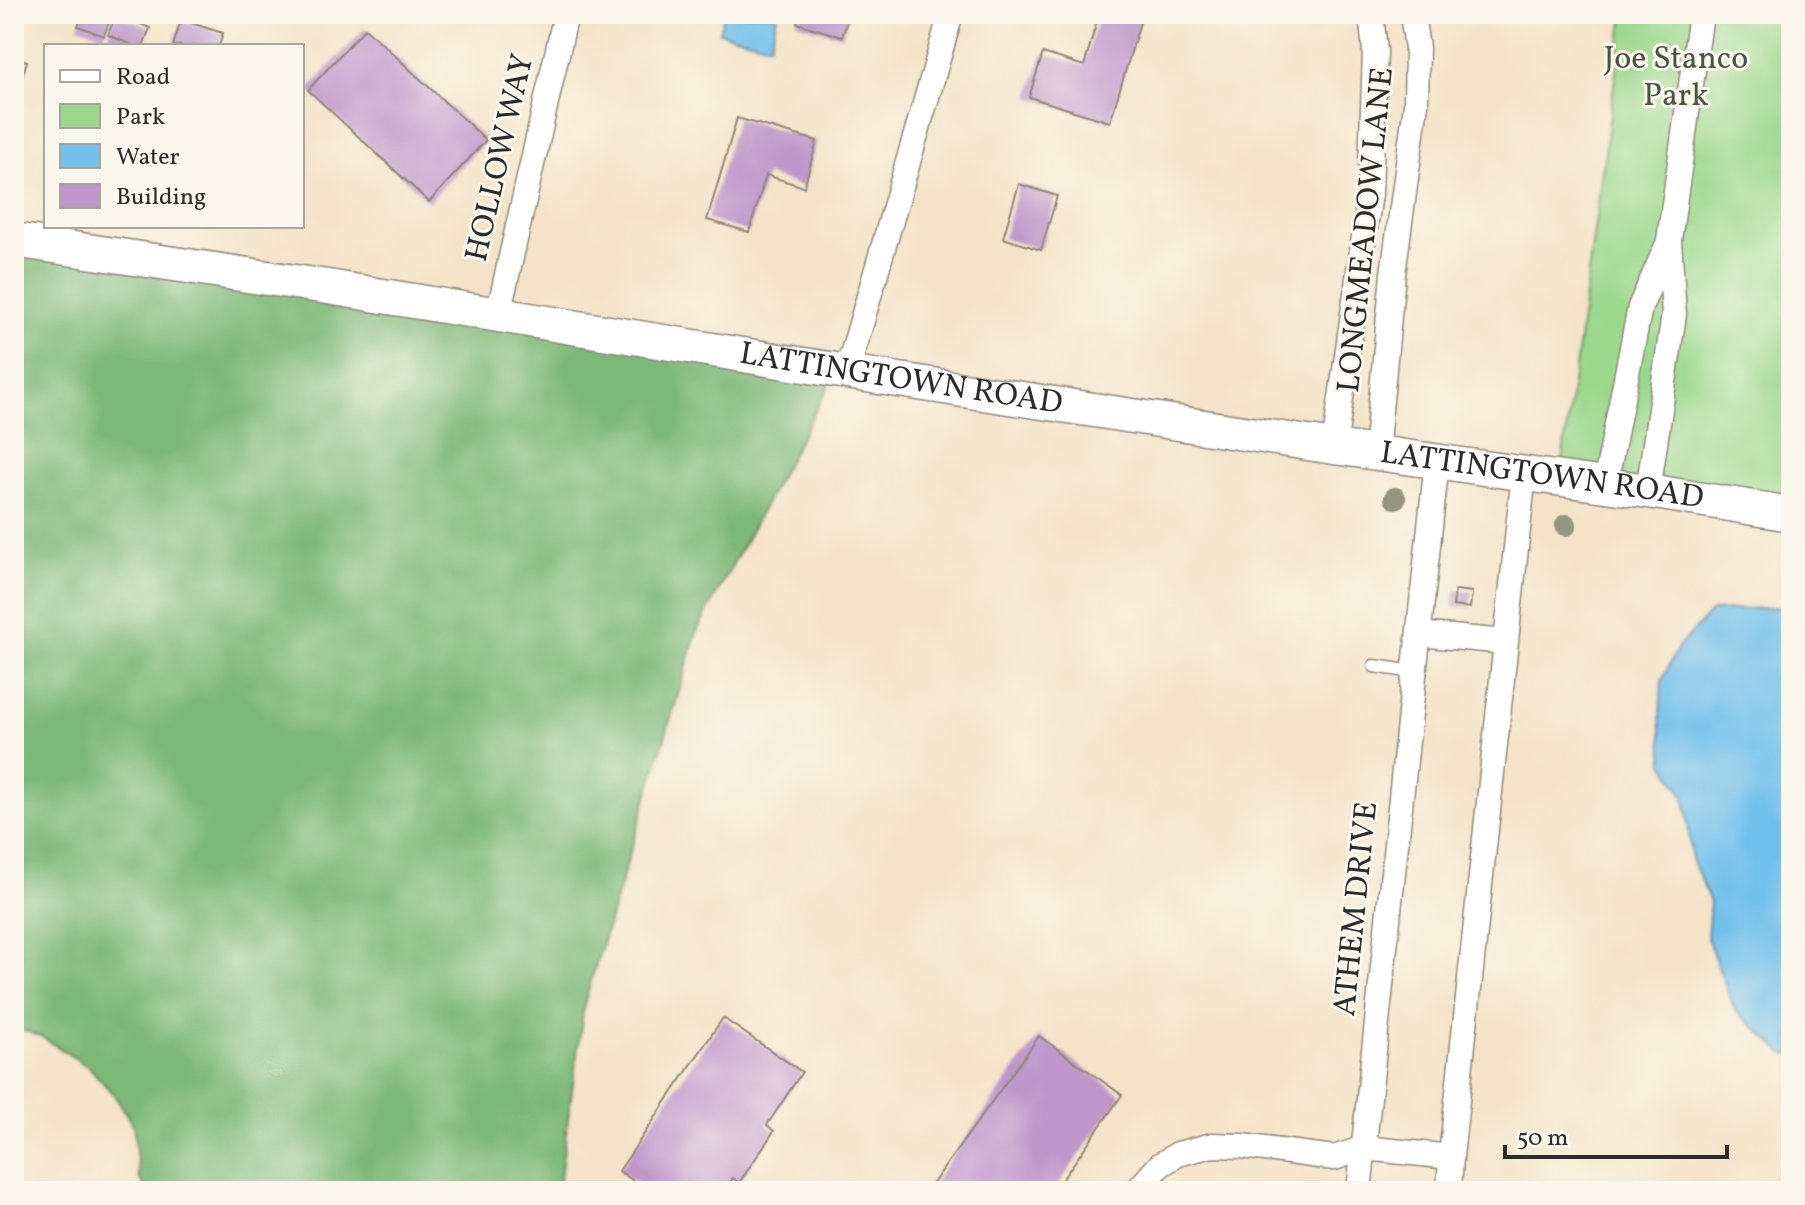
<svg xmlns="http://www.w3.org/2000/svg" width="1805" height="1205" font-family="Vollkorn,serif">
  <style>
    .green { fill: #9bd88d; stroke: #63825c; stroke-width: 2 }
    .forest { fill: #7cb878; stroke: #547252; stroke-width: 2 }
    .water { fill: #71c0ec; stroke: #4e768c; stroke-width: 2 }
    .building { fill: #bf97cb }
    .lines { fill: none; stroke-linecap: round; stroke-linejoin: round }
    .lane-casing { stroke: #90877a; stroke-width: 15 }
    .street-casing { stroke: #90877a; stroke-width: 27 }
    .secondary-casing { stroke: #90877a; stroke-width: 37 }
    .lane { stroke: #fff; stroke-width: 12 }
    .street { stroke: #fff; stroke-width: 24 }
    .secondary { stroke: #fff; stroke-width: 34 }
    .tree { fill: #95957f }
    .labels { text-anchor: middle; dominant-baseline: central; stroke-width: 6; stroke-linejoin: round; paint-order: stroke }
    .park-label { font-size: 32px; fill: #475644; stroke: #fbf7ec }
    .street-label { font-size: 32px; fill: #2b2b2b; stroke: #fbf7ec }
  </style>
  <rect width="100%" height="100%" fill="#fbf7ec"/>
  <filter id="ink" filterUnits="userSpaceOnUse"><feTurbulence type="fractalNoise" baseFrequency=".0125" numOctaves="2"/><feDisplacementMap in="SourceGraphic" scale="16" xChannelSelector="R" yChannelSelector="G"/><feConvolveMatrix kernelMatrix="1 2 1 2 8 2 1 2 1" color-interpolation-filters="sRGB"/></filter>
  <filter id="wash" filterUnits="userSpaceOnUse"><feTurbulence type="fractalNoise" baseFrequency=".006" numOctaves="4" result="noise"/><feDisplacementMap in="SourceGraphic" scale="32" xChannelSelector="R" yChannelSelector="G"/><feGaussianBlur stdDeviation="1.8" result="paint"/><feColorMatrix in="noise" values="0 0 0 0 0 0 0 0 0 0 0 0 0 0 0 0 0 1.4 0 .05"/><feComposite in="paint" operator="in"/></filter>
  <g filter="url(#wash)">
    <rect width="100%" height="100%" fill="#f4e3c8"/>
    <path class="green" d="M1624,14H1791V512L1560,477Z"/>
    <path class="forest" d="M14,249L836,372L698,629L584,1004L558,1191H148L139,1178L133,1125L115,1096L90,1068L42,1037L14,1027Z"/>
    <path class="water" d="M724,14H770L777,16L770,45L719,32Z
      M1778,607L1791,610V1055L1785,1054L1735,1010L1707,938L1710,902L1692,859L1685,797L1664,763L1660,719L1662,680L1678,647L1712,611Z"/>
    <g id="blocks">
      <path class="building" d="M83,14H112L104,36L78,26Z
        M116,14L150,28L143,46H134L108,35Z
        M800,14H849L842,37L797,23Z
        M1099,14H1126L1141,19L1110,122L1029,97L1043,53L1084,66Z
        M181,20L223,33L219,46H173Z
        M365,28L486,140L429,202L308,90Z
        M14,57L27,61L15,100H14Z
        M737,118L817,141L804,187L766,175L749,232L707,220Z
        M1019,184L1057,196L1041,250L1003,238Z
        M1455,590L1472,592L1470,608L1453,606Z
        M723,1018L802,1072L767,1125L774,1131L739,1183L733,1178L724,1191H648L619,1171Z
        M1039,1036L1122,1095L1054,1191H938L931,1186Z"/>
    </g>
  </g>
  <g filter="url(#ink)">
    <use href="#blocks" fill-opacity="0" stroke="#90877a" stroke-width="2"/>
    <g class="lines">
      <defs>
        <path id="lane" d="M1374,666L1415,672"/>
        <path id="street" d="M498,315L566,14
          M847,372L951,14
          M1334,447L1370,194L1375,51L1371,14
          M1376,453L1393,274L1416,104L1417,48L1412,14
          M1605,485L1640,307L1667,246
          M1648,491L1674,314L1669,240L1701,14
          M1419,634L1506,642
          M1137,1191L1160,1165L1178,1154L1212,1145L1242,1146L1334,1158L1364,1148L1451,1157
          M1359,1191L1437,461
          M1449,1191L1451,1157L1524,473"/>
        <g id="secondary">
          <path id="s1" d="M14,240L328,287L847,372L1334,447L1648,491L1791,514"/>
        </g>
      </defs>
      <use href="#lane" class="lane-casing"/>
      <use href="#street" class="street-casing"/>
      <use href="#secondary" class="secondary-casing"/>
      <use href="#lane" class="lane"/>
      <use href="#street" class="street"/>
      <use href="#secondary" class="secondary"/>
    </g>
    <g class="tree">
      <circle cx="1395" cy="498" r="11"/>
      <circle cx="1566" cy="525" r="11"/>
    </g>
  </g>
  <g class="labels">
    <g class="park-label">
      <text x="1676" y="60">Joe Stanco<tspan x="1676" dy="37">Park</tspan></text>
    </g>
    <g class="street-label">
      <text transform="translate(501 158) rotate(-77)">HOLLOW WAY</text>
      <text transform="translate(1367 230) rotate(-84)">LONGMEADOW LANE</text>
      <text stroke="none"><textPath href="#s1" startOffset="898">LATTINGTOWN ROAD</textPath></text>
      <text stroke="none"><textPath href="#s1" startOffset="1546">LATTINGTOWN ROAD</textPath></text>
      <text transform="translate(1357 909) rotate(-84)">ATHEM DRIVE</text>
    </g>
  </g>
  <rect width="1805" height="1205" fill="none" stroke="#fbf7ec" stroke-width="48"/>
  <rect x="44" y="44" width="260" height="184" fill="#fbf7ec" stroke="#a8a59f" stroke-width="2"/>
  <rect x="60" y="70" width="40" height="12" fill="#ffffff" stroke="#a8a59f" stroke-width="2"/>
  <text x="116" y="84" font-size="24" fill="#2b2b2b">Road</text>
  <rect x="60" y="104" width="40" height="24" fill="#9bd88d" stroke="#a8a59f" stroke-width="2"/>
  <text x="116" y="124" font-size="24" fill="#2b2b2b">Park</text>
  <rect x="60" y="144" width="40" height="24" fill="#71c0ec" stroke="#a8a59f" stroke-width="2"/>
  <text x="116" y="164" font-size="24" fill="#2b2b2b">Water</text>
  <rect x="60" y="184" width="40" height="24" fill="#bf97cb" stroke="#a8a59f" stroke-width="2"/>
  <text x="116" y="204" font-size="24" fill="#2b2b2b">Building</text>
  <path d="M1505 1145v12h222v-12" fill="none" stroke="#2b2b2b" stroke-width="4"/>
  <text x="1517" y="1145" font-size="24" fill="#2b2b2b" stroke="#fbf7ec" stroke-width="6" paint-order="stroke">50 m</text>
</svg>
